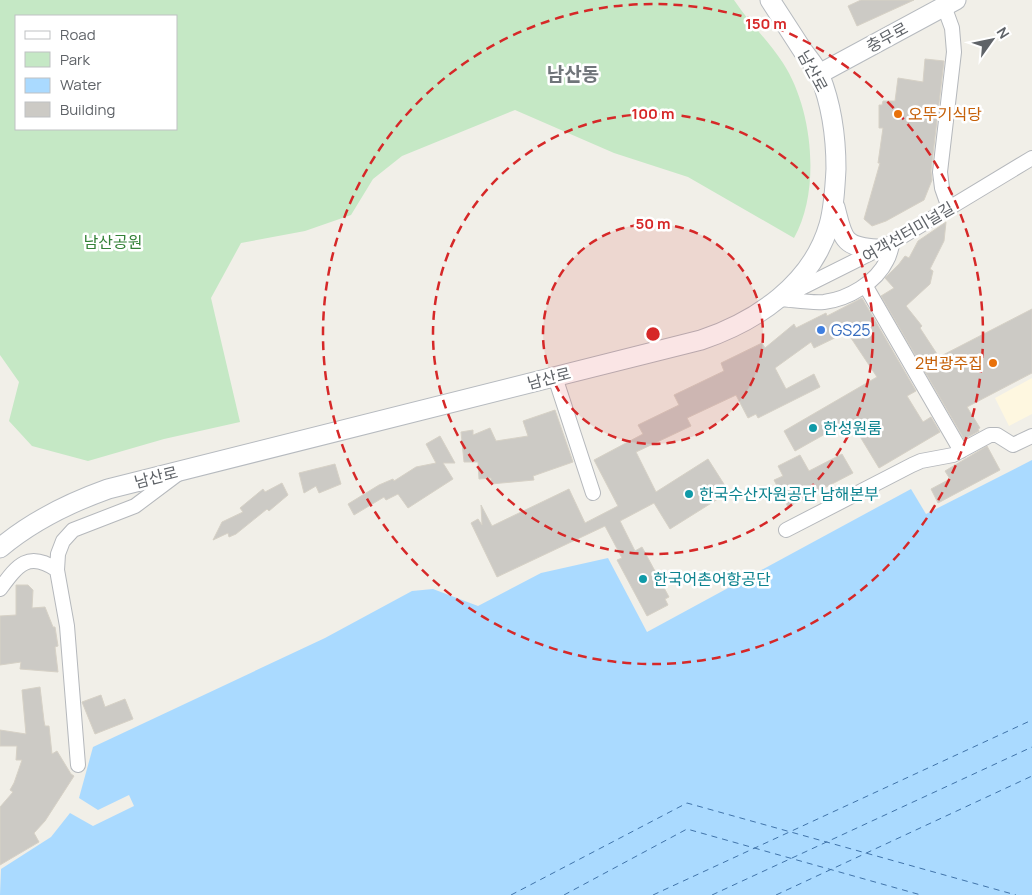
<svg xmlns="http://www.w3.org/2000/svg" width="1032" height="895" font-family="Manrope,'Noto Sans KR',sans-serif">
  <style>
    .commercial { fill: #fef7e0 }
    .green { fill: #c5e8c5; fill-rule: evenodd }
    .water { fill: #aadaff }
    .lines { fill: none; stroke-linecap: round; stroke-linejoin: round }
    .ferry { stroke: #4174aa; stroke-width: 1; stroke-dasharray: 6 5; stroke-linecap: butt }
    .building { fill: #cccac5; stroke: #d6d1c6 }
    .street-casing { stroke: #b5b8bc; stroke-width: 16 }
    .secondary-casing { stroke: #b6babf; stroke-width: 21 }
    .street { stroke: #fff; stroke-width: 14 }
    .secondary { stroke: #fff; stroke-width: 19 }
    .ring { fill: none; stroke: #d62828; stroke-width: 2.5; stroke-dasharray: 9 6 }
    .food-dot { fill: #e8710a; stroke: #fff; stroke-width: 2 }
    .shop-dot { fill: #3f7fe0; stroke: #fff; stroke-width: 2 }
    .culture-dot { fill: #0f9aa8; stroke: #fff; stroke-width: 2 }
    .labels { text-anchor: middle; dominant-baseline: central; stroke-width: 5; stroke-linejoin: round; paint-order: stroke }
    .street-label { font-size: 16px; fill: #5f6368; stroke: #fff }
    .food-label { font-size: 16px; fill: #c56008; stroke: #fff; text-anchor: start }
    .park-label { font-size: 16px; fill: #348238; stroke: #fff }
    .shop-label { font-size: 16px; fill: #366cbe; stroke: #fff; text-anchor: start }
    .culture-label { font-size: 16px; fill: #0d838f; stroke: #fff; text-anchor: start }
    .quarter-label { font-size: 19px; font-weight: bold; fill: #70757a; stroke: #fff }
    .centre { fill: #d62828; stroke: #fff; stroke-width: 2.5 }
    .ring-label { font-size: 15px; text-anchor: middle; font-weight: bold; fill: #d62828; stroke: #fff; stroke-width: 5; stroke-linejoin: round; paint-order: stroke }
  </style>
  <rect width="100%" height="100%" fill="#f1efe8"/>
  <path class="commercial" d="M1032,378V414L1009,426L995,398Z"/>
  <path class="green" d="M0,0H734C749,23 768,40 783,63C813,109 821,190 794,238L688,177L614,153L515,110L402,156L373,179L351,215L305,231L241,243L211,298L240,422L164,439L88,461L32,446L9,421L19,382L0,355ZM176,16V129H16V16Z"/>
  <path class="water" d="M1032,460V895H0L1,869L51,837L70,813L93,826L134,806L129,795L98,810L79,798L93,747L325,638L412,591L433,589L478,606L541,573L608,558L647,632L911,489L926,514Z"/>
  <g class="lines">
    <path class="ferry" d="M511,895L687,803L1016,895
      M564,895L687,829L921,895
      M653,895L1032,720
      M712,895L1032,747
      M776,895L1032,776"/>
  </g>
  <path class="building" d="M861,0H914L857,26L848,6Z
    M925,59L944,61L931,171L932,180L924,200L886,221L872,226L864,219L880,163H878L883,128H879V105H882L883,101H895L898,78L923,82Z
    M946,222L944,241L930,269L933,271L930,284L906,306L922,326L920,328L939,357L1032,309V373L967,407L980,428L978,429L979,431L964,439L881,296L894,288L885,278L899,264L905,256L909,258L918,241Z
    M862,298L916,391L907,396L923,422L931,417L940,432L879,468L850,420L795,451L784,431L877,377L847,332L814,348L811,342L775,368L786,389L814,374L820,387L758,418L756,414L748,418L736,395L687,418L691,426L636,452L656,492L708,459L729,492L670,529L654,503L620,521L635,551L642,547L669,597L665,599L668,605L647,616L617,560L622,558L605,526L497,577L471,523L478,519L482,525L481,505L492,526L569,489L585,523L618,506L594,460L643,434L638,425L679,405L674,395L724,371L721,363L762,343L765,348L794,324L796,328L826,313L827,316Z
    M555,410L573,462L533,476L534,480L491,484V478L479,479L478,462H464L461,432L473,430V435L490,428L496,441L528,436L523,421Z
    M440,436L455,463H443L453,479L408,508L398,494L386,500L384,497L354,515L348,504L379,485L393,479L394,481L416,467L436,463L426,444Z
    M987,446L1000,470L938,503L931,489L950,479L945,471Z
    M842,454L853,473L788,507L774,480L783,476L778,466L800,455L809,471Z
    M335,464L341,484L319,493L316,486L304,493L299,473Z
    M282,483L288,495L269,511L267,509L236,534L229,537L228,533L213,540L222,522L243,512L240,508L263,489L265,492Z
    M16,585H28L33,590L32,608L45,607L53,627H55L58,646L55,647L58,672L20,669L21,662L0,665V616L16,615Z
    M40,687L44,721L45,726H49L52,754L57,751L71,774L74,776L45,821L34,833L39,842L0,865V807L13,792L10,790L14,783L22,760H16L17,746H0V730L26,734L22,690Z
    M101,695L105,707L125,699L133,719L95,734L82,702Z"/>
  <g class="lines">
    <defs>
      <path id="street" d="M944,6L952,28L954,52L940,172L942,188L949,208
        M865,285L961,451
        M789,294L893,242L1032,158
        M780,299C794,300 809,303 824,302C848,299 876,283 887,260C890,255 891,248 893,242
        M555,377L593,493
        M786,530L912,465L921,461L953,455L990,435H997L1013,445L1032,436
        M0,589C17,566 28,550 57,570
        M78,765L67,626L57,570L58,554L63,541L73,530L135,506L179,473"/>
      <path id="secondary" d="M819,74L956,0
        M835,207C843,238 842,247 877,249
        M0,548C32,521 69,503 108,489L701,340C757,321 812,284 829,225C834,207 835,188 836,169C836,137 832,106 820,76C816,67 809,59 803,51C792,34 781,17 770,0"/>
    </defs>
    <use href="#street" class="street-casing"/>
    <use href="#secondary" class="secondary-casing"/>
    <use href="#street" class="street"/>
    <use href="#secondary" class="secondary"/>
  </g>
  <circle cx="653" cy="334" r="110" fill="#d62828" fill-opacity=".12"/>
  <g class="ring">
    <circle cx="653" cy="334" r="110"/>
    <circle cx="653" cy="334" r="220"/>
    <circle cx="653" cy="334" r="330"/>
  </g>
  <g class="food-dot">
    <circle cx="898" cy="114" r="5"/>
    <circle cx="993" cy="363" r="5"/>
  </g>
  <circle class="shop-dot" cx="821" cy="330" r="5"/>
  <g class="culture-dot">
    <circle cx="813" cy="428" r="5"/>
    <circle cx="689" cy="494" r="5"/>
    <circle cx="643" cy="579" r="5"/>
  </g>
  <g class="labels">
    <g class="street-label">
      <text transform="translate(887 37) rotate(-28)">충무로</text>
      <text transform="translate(813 71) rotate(62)">남산로</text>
      <text transform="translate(908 232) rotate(-30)">여객선터미널길</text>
      <text transform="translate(549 378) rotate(-14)">남산로</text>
      <text transform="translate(156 477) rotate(-14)">남산로</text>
    </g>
    <g class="food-label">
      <text x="908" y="114">오뚜기식당</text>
      <text x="983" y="363" text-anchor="end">2번광주집</text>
    </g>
    <g class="park-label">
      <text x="113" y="242">남산공원</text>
    </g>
    <g class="shop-label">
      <text x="831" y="330">GS25</text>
    </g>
    <g class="culture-label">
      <text x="823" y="428">한성원룸</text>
      <text x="699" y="494">한국수산자원공단 남해본부</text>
      <text x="653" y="579">한국어촌어항공단</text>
    </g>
    <g class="quarter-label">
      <text x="573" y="74">남산동</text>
    </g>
  </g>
  <circle cx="653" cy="334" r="8" class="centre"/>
  <g class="ring-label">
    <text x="766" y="29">150 m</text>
    <text x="653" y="119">100 m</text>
    <text x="653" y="229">50 m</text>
  </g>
  <rect x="15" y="15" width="162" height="115" fill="#ffffff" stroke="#bfc1c3"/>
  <rect x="25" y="31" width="25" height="8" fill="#ffffff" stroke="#bfc1c3"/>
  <text x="60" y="40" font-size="15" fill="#5f6368">Road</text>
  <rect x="25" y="52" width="25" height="15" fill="#c5e8c5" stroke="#bfc1c3"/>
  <text x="60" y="65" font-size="15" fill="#5f6368">Park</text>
  <rect x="25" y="78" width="25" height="15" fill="#aadaff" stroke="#bfc1c3"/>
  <text x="60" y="90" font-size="15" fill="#5f6368">Water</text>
  <rect x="25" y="102" width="25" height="15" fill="#cccac5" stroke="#bfc1c3"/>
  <text x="60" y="115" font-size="15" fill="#5f6368">Building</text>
  <g transform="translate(992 40) rotate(57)" stroke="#ffffff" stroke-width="4" paint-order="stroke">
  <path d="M0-4L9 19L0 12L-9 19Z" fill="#5f6368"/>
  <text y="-8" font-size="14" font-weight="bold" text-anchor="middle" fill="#5f6368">N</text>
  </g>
</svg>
